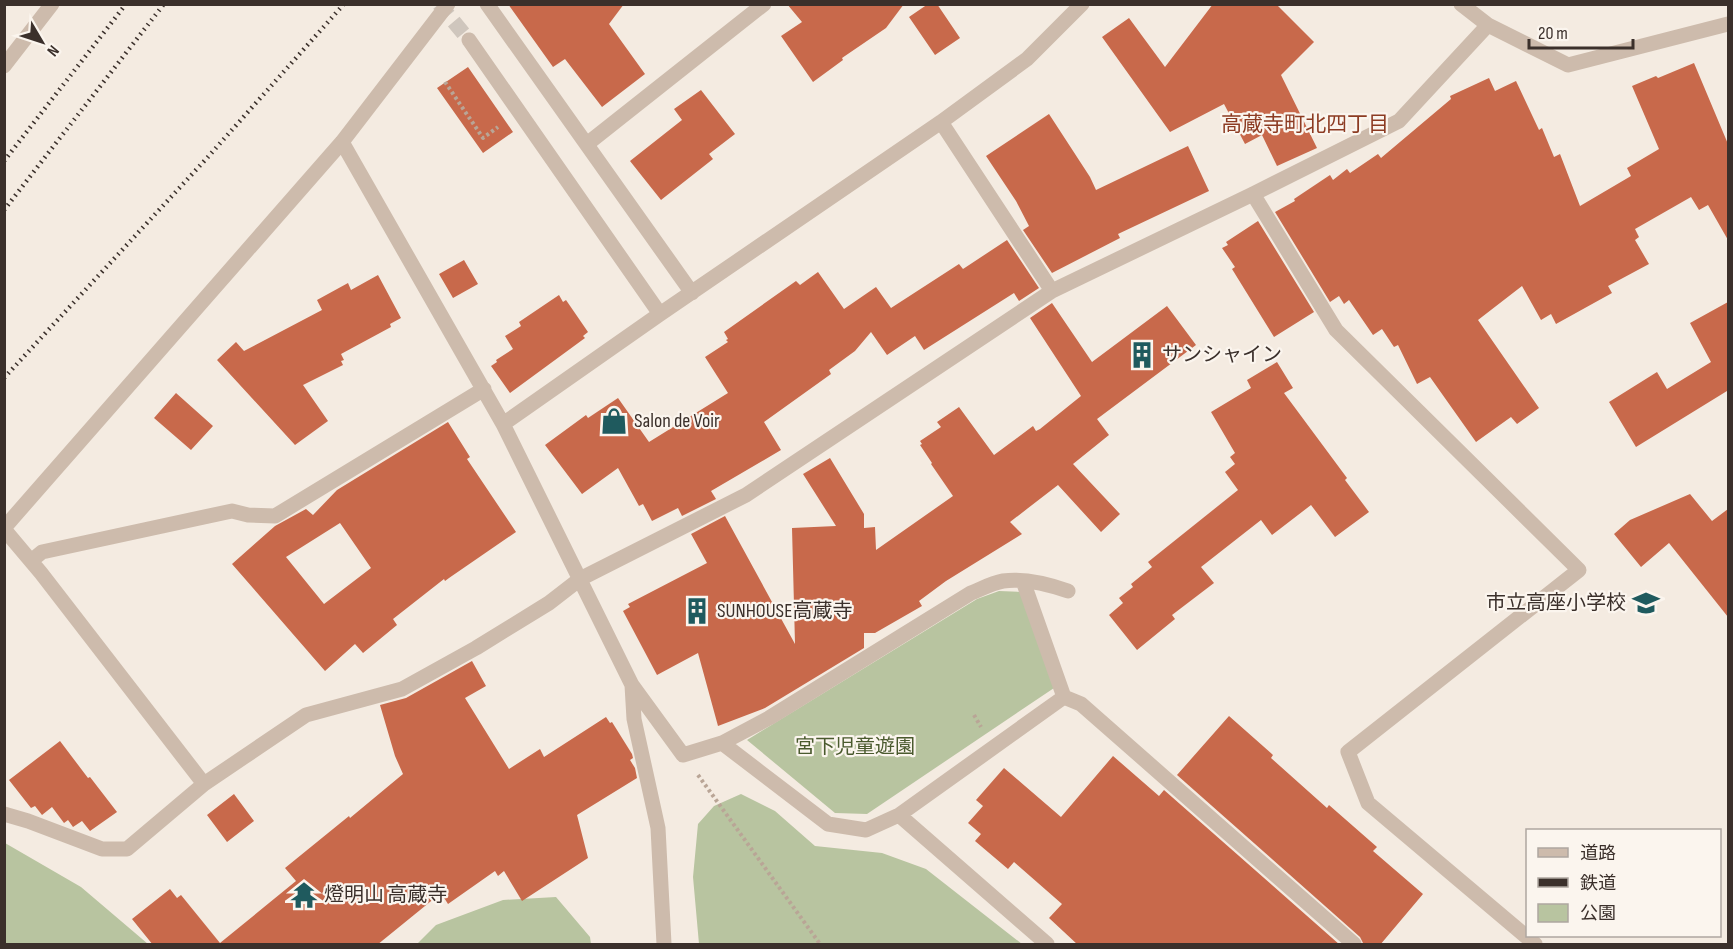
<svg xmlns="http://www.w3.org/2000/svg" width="1733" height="949" font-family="'Sofia Sans Condensed','Noto Sans JP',sans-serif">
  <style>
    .green { fill: #b8c4a0 }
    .building { fill: #c8694b; fill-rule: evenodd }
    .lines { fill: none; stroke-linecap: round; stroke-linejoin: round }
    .minor-tunnel { stroke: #cfc6bd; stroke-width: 15; stroke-dasharray: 15 8; stroke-linecap: butt }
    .path { stroke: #b9a596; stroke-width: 4; stroke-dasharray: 3 3; stroke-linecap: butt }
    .minor { stroke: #cdbbac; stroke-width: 15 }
    .rail { stroke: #3b302b; stroke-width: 4.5; stroke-dasharray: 1.5 4.5; stroke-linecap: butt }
    .labels { text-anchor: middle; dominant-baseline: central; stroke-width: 4.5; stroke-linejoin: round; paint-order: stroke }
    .poi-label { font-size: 20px; fill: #3b302b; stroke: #fbf5ee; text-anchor: start }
    .park-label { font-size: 20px; fill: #4a5a2e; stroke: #fbf5ee }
    .neighbourhood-label { font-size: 21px; fill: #8c3b22; stroke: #fbf5ee }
  </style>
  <rect width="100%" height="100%" fill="#f4ebe1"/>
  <path class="green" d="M999,591L1023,592L1057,686L867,814L835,813L747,740L977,599Z
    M741,794L775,811L815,846L882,853L926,869L1022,944H699L693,877L698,824L714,806Z
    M5,843L81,887L148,944H5Z
    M556,897L590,937L591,944H417L436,925L503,900Z"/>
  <path class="building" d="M508,4H624L609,24L645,74L602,107L565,59L553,67Z
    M787,4H904L886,28L842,58L843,60L813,82L781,36L802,22Z
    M928,4H937L960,38L935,55L909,17Z
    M1213,4H1276L1314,42L1281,75L1317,148L1277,166L1262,135L1245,144L1224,104L1170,132L1102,37L1129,18L1165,67Z
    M1694,63L1728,144V240L1708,205L1699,210L1691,197L1635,229L1639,237L1635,240L1649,264L1608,286L1612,293L1556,324L1551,314L1541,320L1522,286L1478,320L1539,408L1517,424L1511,417L1476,442L1430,377L1417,384L1398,345L1394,347L1382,329L1373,335L1349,300L1344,304L1339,296L1330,302L1275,212L1295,201L1294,199L1330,175L1333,180L1347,169L1350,173L1378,154L1381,158L1451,99L1450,96L1489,78L1495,91L1516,81L1539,130L1542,128L1554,157L1560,154L1580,206L1631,176L1627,168L1659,149L1632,86L1656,76L1658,78Z
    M468,67L513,132L483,153L437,88Z
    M701,90L735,134L709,154L713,159L661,200L630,161L682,120L674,109Z
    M1049,114L1090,177L1096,190L1188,146L1209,191L1118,234L1120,238L1052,273L1023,230L1029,226L1016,201L986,156Z
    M1258,221L1314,312L1274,337L1232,269L1235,267L1222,248L1228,245L1226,242Z
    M1007,240L1039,288L1019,301L1014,293L924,350L915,336L887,355L871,332L855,351L829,370L831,374L764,422L781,450L711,491L716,499L682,516L678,508L652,521L643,504L639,506L618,468L582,494L545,445L586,415L588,418L618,398L649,442L728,393L705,357L728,342L726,340L728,339L724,332L796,281L800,285L818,272L844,309L876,287L891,308L959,264L963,269Z
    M464,260L478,284L453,298L439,274Z
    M378,275L401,318L390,324L391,327L341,354L344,360L341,361L343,365L303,385L328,421L295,445L217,360L236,342L244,351L322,310L317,300L348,283L351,290Z
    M559,295L563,302L566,300L588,332L583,336L585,338L510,393L491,366L497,362L496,360L513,349L505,336L521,326L519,322Z
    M1728,302V395L1727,391L1636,447L1609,402L1657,372L1667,389L1711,362L1690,323Z
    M1052,303L1092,362L1167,306L1196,345L1097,419L1109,435L1073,464L1120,514L1101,532L1058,485L1010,522L1022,534L946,581L919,601L922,606L875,633H864V648L765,708L718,726L698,653L657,675L623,611L630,607L628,604L707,563L691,534L725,516L795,644L792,528L836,526L803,474L830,458L864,514V528L875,527L876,550L953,496L931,464L932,463L920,445L922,444L920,441L941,427L937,422L959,407L994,455L1033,426L1036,431L1040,429L1081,396L1030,318Z
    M1277,362L1293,388L1284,393L1347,478L1345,480L1369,512L1335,537L1311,505L1272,535L1261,520L1201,567L1214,583L1172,615L1175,619L1137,650L1109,615L1123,603L1119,598L1133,587L1131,584L1152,567L1148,562L1238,490L1225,472L1235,464L1230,457L1235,453L1211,412L1251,388L1247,380Z
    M176,393L213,426L191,450L154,418Z
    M448,422L470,457L467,459L516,532L449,578L445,581L444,579L393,619L397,625L363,653L355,644L325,671L232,564L275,526L306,509L313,515L337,490ZM340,523L371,568L324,604L286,557Z
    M1690,494L1712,521L1728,509V617L1669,543L1641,567L1614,534L1630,520Z
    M472,661L486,686L465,698L509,769L540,749L544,757L606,717L610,723L612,722L632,754L633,758L630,760L635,768L637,778L577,815L588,858L522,901L504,871L498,876L495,871L448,904L441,893L377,945H153L132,919L170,889L177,898L181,895L220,943L296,881L285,868L349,816L350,818L403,774L395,756L380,705L406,698Z
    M1229,716L1273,755L1271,758L1327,808L1329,805L1377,847L1373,851L1423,894L1380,945H1364L1360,937L1177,775Z
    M60,741L88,778L90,777L117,812L90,831L82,821L73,827L68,820L64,823L52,807L42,815L35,806L31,808L9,780Z
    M1113,756L1159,796L1164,790L1340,945H1078L1049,918L1062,904L1014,862L1008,869L975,841L981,834L968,823L983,806L976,800L1004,768L1061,817Z
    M234,794L254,821L227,842L207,815Z"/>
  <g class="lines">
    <path class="minor-tunnel" d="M439,4L469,40"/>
    <path class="path" d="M445,82L483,138L498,127
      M974,715L981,727
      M698,775L820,944"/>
    <path class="minor" d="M487,4L692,293
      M1461,4L1488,25L1568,65L1728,24
      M469,40L660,314
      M4,66L52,4
      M941,122L1052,291
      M342,142L503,424L632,685L683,755L722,743L828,824L866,830L899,815L1047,944
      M587,144L764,4
      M1253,194L1336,330L1579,570L1348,752L1368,803L1535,944
      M503,424L660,314L941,122L1027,59L1082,4
      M4,528L342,142L448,4
      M4,529L41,573L204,784L306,715L402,689L476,648L549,603L580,579L746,495L1052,291L1253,194L1399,121L1488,25
      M31,561L42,552L232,511L248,515L275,516L484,389
      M1023,581L1064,697
      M632,685L634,719L658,828L664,944
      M722,743L769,718L971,593C981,589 992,583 1003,581C1024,578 1048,584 1068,591
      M4,814L28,821L102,849H127L204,784
      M899,815L1064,697L1081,704L1354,944"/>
    <path class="rail" d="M4,161L126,4
      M4,210L164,4
      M4,378L207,158L344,4"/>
  </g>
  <defs>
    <symbol id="building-bare" viewBox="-9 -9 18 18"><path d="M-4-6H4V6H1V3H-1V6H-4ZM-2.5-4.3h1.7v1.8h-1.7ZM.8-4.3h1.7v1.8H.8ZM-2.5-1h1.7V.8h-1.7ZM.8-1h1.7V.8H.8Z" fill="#1f5a5e" stroke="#fbf5ee" stroke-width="2.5" paint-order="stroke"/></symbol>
    <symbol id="shop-bare" viewBox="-9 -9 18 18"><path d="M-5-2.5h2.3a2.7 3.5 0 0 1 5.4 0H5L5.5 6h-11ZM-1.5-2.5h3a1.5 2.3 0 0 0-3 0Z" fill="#1f5a5e" stroke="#fbf5ee" stroke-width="2.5" paint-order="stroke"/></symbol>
    <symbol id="school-bare" viewBox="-9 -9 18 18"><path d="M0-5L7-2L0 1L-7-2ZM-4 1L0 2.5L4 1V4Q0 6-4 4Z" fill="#1f5a5e" stroke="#fbf5ee" stroke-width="2.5" paint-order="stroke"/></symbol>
    <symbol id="temple-bare" viewBox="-9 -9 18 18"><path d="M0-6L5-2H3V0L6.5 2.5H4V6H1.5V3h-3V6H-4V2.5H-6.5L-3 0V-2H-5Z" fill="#1f5a5e" stroke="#fbf5ee" stroke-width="2.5" paint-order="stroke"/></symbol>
  </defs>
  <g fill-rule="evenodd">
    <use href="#building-bare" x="1123" y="336" width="38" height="38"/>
    <use href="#shop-bare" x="595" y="402" width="38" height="38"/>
    <use href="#school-bare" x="1627" y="584" width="38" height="38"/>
    <use href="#building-bare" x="678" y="592" width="38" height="38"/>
    <use href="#temple-bare" x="285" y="876" width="38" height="38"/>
  </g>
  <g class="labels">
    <g class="poi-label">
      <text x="1162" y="355">サンシャイン</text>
      <text x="634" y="421">Salon de Voir</text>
      <text x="1626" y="603" text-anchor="end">市立高座小学校</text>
      <text x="717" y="611">SUNHOUSE高蔵寺</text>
      <text x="324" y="895">燈明山 高蔵寺</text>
    </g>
    <g class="park-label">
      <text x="855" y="747">宮下児童遊園</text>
    </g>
    <g class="neighbourhood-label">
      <text x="1305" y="124">高蔵寺町北四丁目</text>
    </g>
  </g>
  <rect width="1733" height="949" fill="none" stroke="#3b302b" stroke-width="12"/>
  <rect x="1526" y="829" width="195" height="108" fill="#fbf5ee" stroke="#aea6a0" stroke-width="1.5"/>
  <rect x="1538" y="848" width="30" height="9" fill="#cdbbac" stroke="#aea6a0" stroke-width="1.5"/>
  <text x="1580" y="859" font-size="18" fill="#3b302b">道路</text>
  <rect x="1538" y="878" width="30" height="9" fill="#3b302b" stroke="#aea6a0" stroke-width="1.5"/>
  <text x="1580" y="889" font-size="18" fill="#3b302b">鉄道</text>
  <rect x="1538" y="904" width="30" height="18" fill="#b8c4a0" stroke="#aea6a0" stroke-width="1.5"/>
  <text x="1580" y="919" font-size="18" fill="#3b302b">公園</text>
  <g transform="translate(42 42) rotate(129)" stroke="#fbf5ee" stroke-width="4.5" paint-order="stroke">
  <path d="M0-4.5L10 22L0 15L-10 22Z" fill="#3b302b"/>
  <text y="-9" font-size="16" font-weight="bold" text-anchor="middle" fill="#3b302b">N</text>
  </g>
  <path d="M1529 39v9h104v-9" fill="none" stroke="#3b302b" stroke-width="3"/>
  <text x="1538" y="39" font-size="18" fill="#3b302b" stroke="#fbf5ee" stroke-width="4.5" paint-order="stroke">20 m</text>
</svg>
